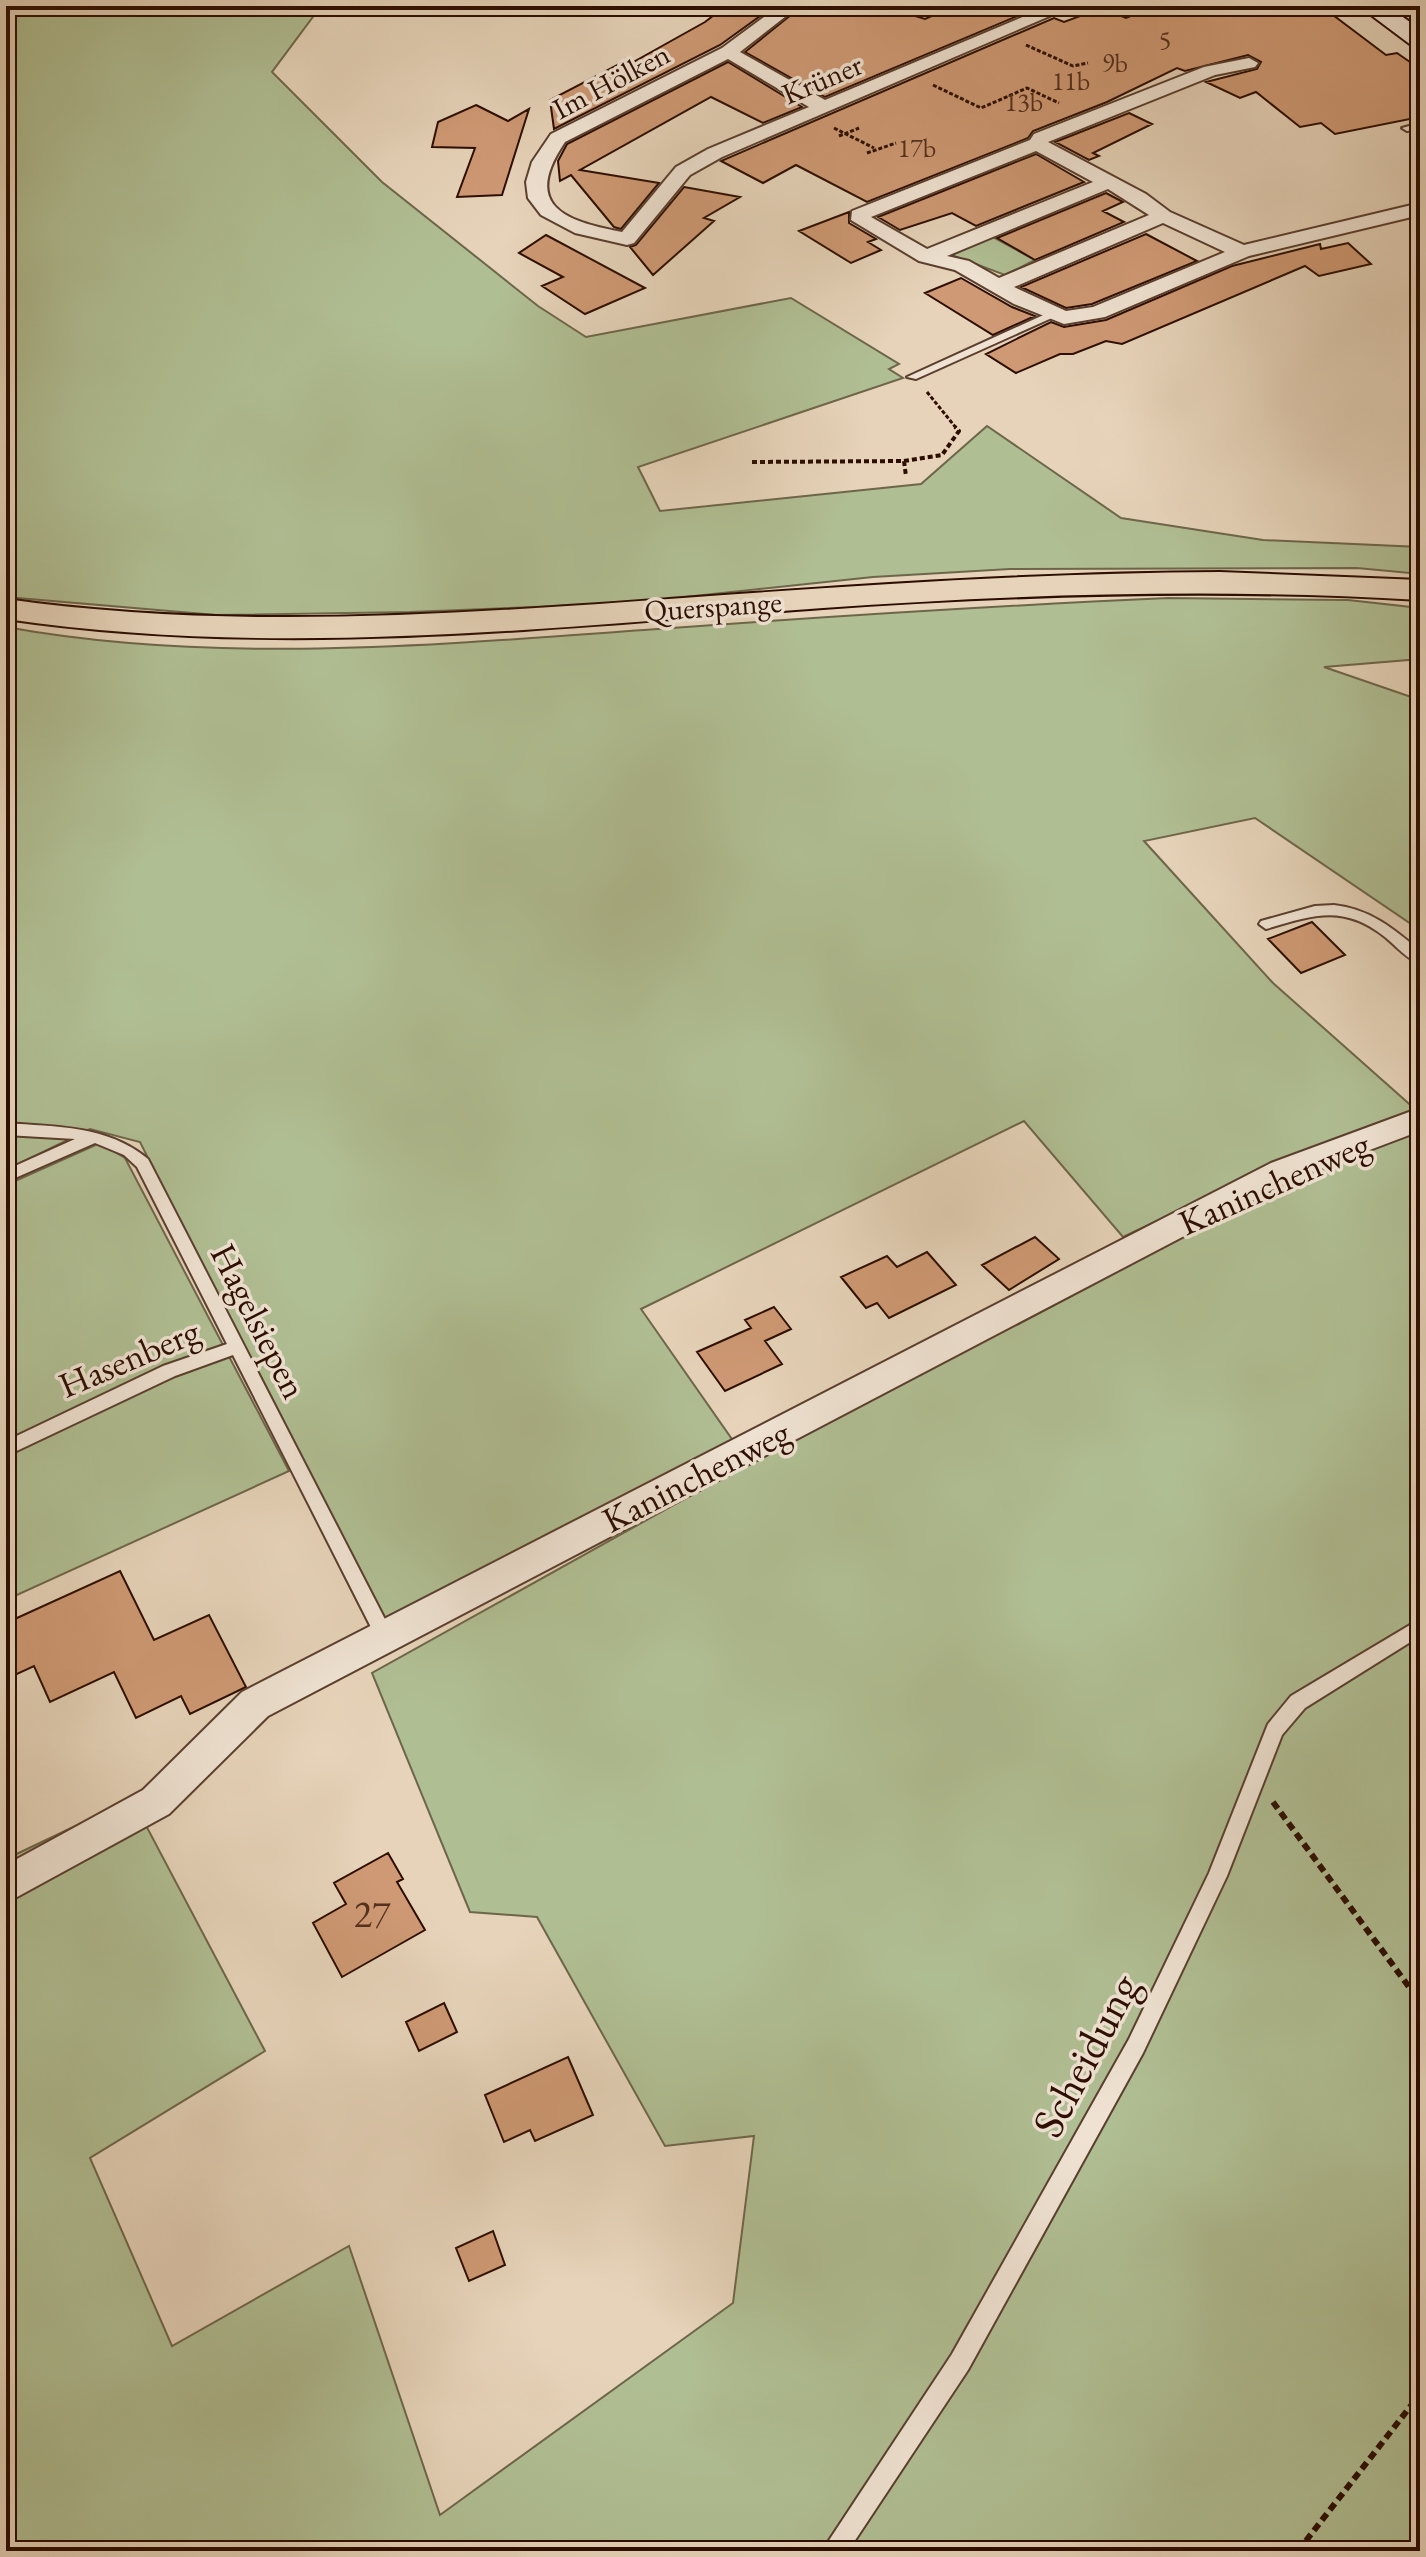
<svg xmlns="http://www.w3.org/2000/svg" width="1426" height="2557" font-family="'EB Garamond',serif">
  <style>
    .green { fill: #b0be93; stroke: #6e664a; stroke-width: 2 }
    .building { fill: #ce9974; stroke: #2c0d00; stroke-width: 2 }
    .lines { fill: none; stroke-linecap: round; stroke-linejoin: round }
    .service-casing { stroke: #5a3e2e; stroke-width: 4 }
    .minor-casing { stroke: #5a3e2e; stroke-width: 4 }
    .secondary-casing { stroke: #2c0d00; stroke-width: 4 }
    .primary-casing { stroke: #2c0d00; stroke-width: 4 }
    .path-far2 { stroke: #2c0d00; stroke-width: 3; stroke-dasharray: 4 2; stroke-linecap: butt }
    .path-far1 { stroke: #2c0d00; stroke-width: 4; stroke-dasharray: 5 3; stroke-linecap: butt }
    .path { stroke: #2c0d00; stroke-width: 6; stroke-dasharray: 8 5; stroke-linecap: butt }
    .service { fill: #efe2d2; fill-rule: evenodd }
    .minor { fill: #efe2d2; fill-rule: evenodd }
    .secondary { fill: #efe2d2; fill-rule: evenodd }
    .primary { fill: #e6d3b9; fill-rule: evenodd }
    .labels { text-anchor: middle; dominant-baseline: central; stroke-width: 7; stroke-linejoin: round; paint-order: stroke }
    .far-number-label { font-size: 26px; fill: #54301d }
    .far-street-label { font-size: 30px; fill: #2c0d00; stroke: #efe2d2 }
    .street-label { font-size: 36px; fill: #2c0d00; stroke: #efe2d2 }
    .near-number-label { font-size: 38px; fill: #54301d }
    .near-street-label { font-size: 44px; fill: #2c0d00; stroke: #efe2d2 }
  </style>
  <rect width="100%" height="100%" fill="#e6d3b9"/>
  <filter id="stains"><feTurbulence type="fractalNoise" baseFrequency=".0025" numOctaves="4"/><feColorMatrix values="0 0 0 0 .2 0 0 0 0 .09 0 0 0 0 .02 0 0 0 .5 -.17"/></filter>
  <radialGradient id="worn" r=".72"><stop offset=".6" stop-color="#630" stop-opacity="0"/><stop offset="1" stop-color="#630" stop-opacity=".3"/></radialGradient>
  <path class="green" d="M6,6H321L272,72L382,182L538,306L586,337L791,298L899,364L889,369L903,378L638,467L660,511L921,484L987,426L1121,518L1263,540L1420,547V574L1357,568L1010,569L873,577L629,603L410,612L216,615L6,597Z
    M991,236L1035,260L1005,275L954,256L951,250Z
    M1168,598L1348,600L1420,608V659L1324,667L1420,700V756L1415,765L1420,771V930L1255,818L1144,841L1273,983L1416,1110L1274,1166L1123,1237L1024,1121L641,1309L736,1445L384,1627L140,1142L90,1129L6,1170V627C215,665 434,645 644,630C819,617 993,606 1168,598Z
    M1420,1130V2551H6V1859L132,1799L265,2051L90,2158L172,2346L349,2246L440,2515L733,2303L754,2136L665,2146L537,1917L470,1912L372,1673L880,1390L1294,1177Z
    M100,1143L125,1158L289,1471L6,1600V1185Z"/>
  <path class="building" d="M726,6H774L720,45L554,129L550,100L621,63L628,65L705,22Z
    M802,6H882L925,19L955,6L978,12L994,6L1034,9L825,97L745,52Z
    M1155,6H1321L1386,55L1397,53L1420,69V117L1335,134L1321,123L1300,127L1256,92L1240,98L1206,82L1257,69L1261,62L1248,55L1185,71L1177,68L1107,102L1033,131L1028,138L867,202L796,165L763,183L721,161L1054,18L1064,22L1102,8L1126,18Z
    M728,62L802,107L763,123L711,97L580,170L659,183L621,229L614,227L571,175L560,181L558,161L567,144Z
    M476,105L508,121L529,109L502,195L457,197L475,148L432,147L438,122Z
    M1129,113L1152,124L1093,153L1099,156L1089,160L1055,142Z
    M1036,154L1084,182L976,226L952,213L900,230L878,217Z
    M684,187L740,197L704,218L714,221L653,275L630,247L636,245Z
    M1106,193L1123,202L1103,211L1124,222L1035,260L997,238Z
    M849,212V223L876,239L868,242L881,250L851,263L799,231Z
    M1146,234L1197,261L1092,304L1066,308L1021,287Z
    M546,235L645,288L585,314L542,286L563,277L519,253Z
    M1348,243L1371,264L1319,276L1305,266L1122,344L1106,341L1073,354H1060L1016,373L986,354L1051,322L1064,327L1106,320L1232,266L1320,244L1321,249Z
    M961,278L1012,307L1035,316L993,335L925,293Z
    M1312,922L1345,955L1301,973L1268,939Z
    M1035,1237L1059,1259L1009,1290L982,1265Z
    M927,1252L956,1285L889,1318L877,1303L866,1308L841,1277L887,1256L897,1267Z
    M774,1307L791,1329L765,1341L782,1364L725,1391L697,1352L751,1328L745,1320Z
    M120,1571L154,1640L209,1615L246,1687L190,1714L181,1696L136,1718L114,1672L50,1702L34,1666L6,1679V1623Z
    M388,1853L403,1879L397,1882L425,1930L342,1977L313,1923L346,1904L334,1883Z
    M444,2003L457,2032L419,2051L406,2022Z
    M568,2057L593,2115L535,2141L530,2130L504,2142L485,2095Z
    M493,2231L505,2265L469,2281L456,2248Z"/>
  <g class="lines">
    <defs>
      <path id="service" d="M1420,123V129L1407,131L1402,128Z
        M1050,312L1055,315L1054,317L916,379L907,377Z
        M1334,905C1370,909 1393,928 1420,951V964C1407,959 1396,946 1385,937C1343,904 1314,915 1266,929L1259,924L1261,921L1315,906Z
        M6,1123C57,1127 107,1125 148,1159L391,1631L394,1637L391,1643L385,1645L379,1643L233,1355L175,1376L6,1456V1441L163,1366L227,1344L137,1167L124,1155L95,1143L6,1182V1170L75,1139L6,1135Z
        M1420,1619V1636L1305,1708L1282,1735L1227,1876L1143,2053L968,2370L848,2551H822L952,2354L1129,2039L1209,1873L1268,1724L1291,1696Z"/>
      <path id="minor" d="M779,6H799L740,52L825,100L1049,6H1073L722,157L690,175L634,243L627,245L575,233L541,215L528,198L526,182L532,162L551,134L722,48ZM728,59L809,107L708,149L676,167L622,232C563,221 522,205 565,142Z
        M1249,58L1258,63L1255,67L1215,75L1048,142L1146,194L1170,212L1244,245L1420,203V215L1249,256L1105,317L1064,324L1014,304L955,270L919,261L851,220L852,211L1030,140L1034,134L1204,67ZM1036,151L1093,182L927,249L871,217ZM1108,189L1149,215L999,278L969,261L947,256ZM1163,223L1225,252L1093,307L1066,311L1014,287Z
        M1420,1108V1131L1293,1179L268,1716L169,1814L6,1903V1865L143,1790L242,1692L1271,1163Z"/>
      <path id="secondary" d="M1359,6H1387L1420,29V47L1411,45Z"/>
      <path id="primary" d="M1220,572L1420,580V600C1220,588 1022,594 823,608C550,627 278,659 6,619V599C232,631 456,614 683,598C862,585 1041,573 1220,572Z"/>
    </defs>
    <use href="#service" class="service-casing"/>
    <use href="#minor" class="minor-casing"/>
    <use href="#secondary" class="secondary-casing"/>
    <use href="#primary" class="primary-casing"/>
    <path class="path-far2" d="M1026,45L1073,66L1088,63
      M933,85L981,108L1027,88L1059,103
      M834,128L874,148
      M839,136L859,128
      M867,153L896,143
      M927,392L957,429"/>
    <path class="path-far1" d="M904,461L906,476
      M752,462L904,461L942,455L959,431L955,427"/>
    <path class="path" d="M1273,1802L1420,2002
      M1298,2551L1420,2394"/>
    <use href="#service" class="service"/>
    <use href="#minor" class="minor"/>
    <use href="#secondary" class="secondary"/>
    <use href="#primary" class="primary"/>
  </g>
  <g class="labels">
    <g class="far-number-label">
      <text x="1165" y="40">5</text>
      <text x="1115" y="63">9b</text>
      <text x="1071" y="81">11b</text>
      <text x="1024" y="102">13b</text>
      <text x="917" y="148">17b</text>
    </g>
    <g class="far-street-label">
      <text transform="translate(822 79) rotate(-23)">Krüner</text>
      <text transform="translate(611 81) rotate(-28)">Im Hölken</text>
      <text transform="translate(713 606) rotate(-4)">Querspange</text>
    </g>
    <g class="street-label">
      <text transform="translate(1274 1183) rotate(-24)">Kaninchenweg</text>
      <text transform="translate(259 1321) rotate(63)">Hagelsiepen</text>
      <text transform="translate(129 1358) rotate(-23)">Hasenberg</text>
      <text transform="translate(696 1476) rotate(-27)">Kaninchenweg</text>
    </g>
    <g class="near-number-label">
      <text x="372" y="1913">27</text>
    </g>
    <g class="near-street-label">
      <text transform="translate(1085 2055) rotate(-62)">Scheidung</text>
    </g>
  </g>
  <rect width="1426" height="2557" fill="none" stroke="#e6d3b9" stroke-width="32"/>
  <rect x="8" y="8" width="1410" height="2541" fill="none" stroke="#2c0d00" stroke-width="4"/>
  <rect x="16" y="16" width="1394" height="2525" fill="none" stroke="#2c0d00" stroke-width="2"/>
  <rect width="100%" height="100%" filter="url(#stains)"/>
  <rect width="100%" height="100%" fill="url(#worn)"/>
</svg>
